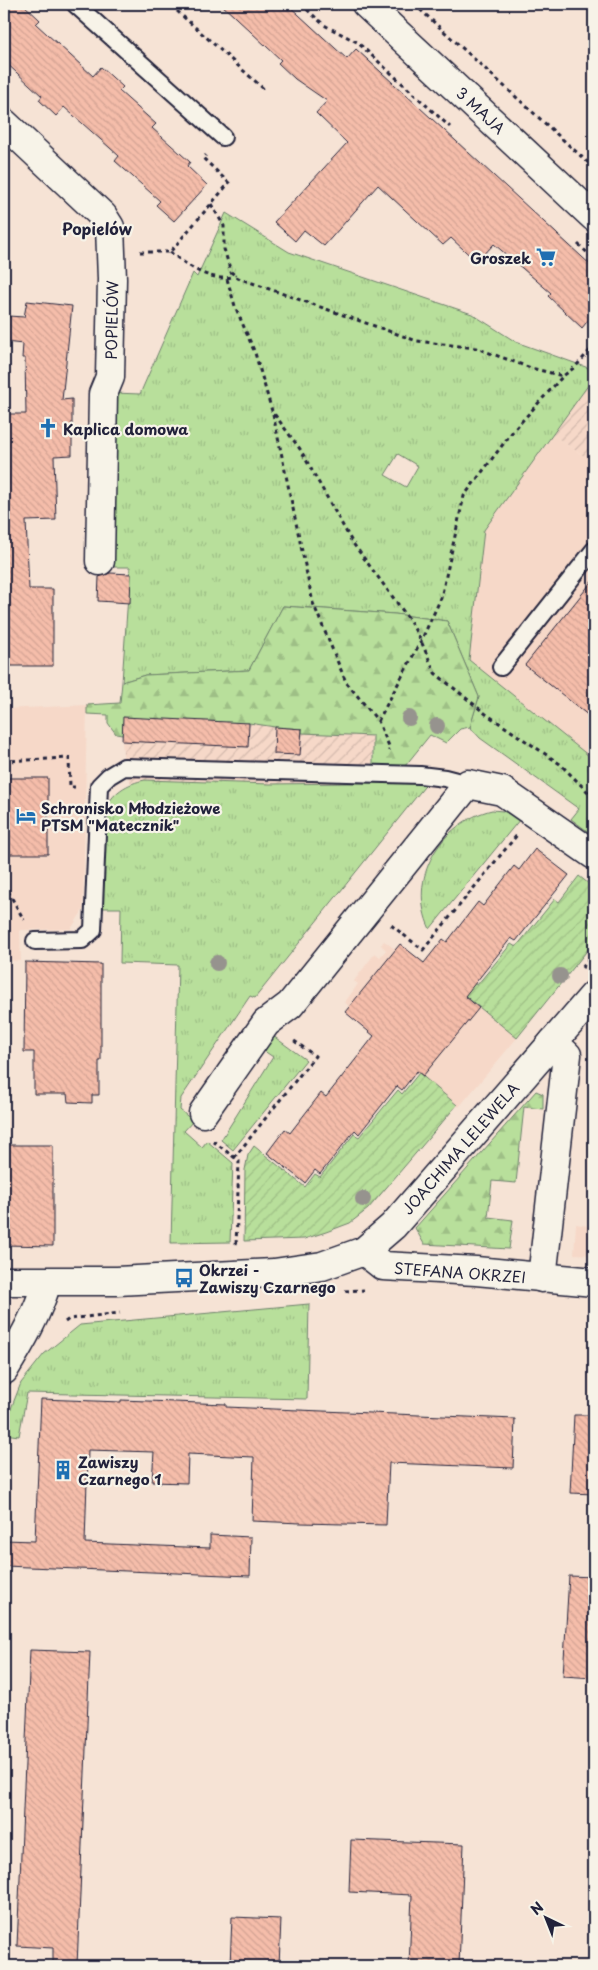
<svg xmlns="http://www.w3.org/2000/svg" width="598" height="1970" font-family="'Playpen Sans',sans-serif">
  <style>
    .built { fill: #f6d8c8 }
    .industrial { fill: url(#industrial-furrows) }
    .grass { fill: url(#grass-tufts); stroke: #6d806b; fill-rule: evenodd }
    .forest { fill: url(#forest-firs); stroke: #6d806b }
    .garden { fill: url(#garden-furrows); stroke: #6d806b }
    .building { fill: url(#building-back-hatch); stroke: #22223b }
    .lines { fill: none; stroke-linecap: round; stroke-linejoin: round }
    .service-casing { stroke: #22223b; stroke-width: 20 }
    .minor-casing { stroke: #22223b; stroke-width: 31 }
    .tertiary-casing { stroke: #22223b; stroke-width: 31 }
    .secondary-casing { stroke: #22223b; stroke-width: 31 }
    .path { stroke: #22223b; stroke-width: 3; stroke-dasharray: 4 4; stroke-linecap: butt }
    .service { stroke: #f7f3e8; stroke-width: 16 }
    .minor { stroke: #f7f3e8; stroke-width: 28 }
    .tertiary { stroke: #f7f3e8; stroke-width: 28 }
    .secondary { stroke: #f7f3e8; stroke-width: 28 }
    .tree { fill: #96938e }
    .labels { text-anchor: middle; dominant-baseline: central; stroke-width: 4.5; stroke-linejoin: round; paint-order: stroke }
    .street-label { font-size: 15px; fill: #22223b; stroke: #f7f3e8 }
    .poi-label { font-size: 15px; font-weight: bold; fill: #22223b; stroke: #f7f3e8; text-anchor: start }
    .neighbourhood-label { font-size: 16px; font-weight: bold; fill: #22223b; stroke: #f7f3e8 }
  </style>
  <defs>
    <pattern id="industrial-furrows" width="10" height="10" patternUnits="userSpaceOnUse" patternTransform="scale(1.25)"><rect width="10" height="10" fill="#f6d8c8"/><path d="M-1 1l2-2M0 10L10 0M9 11l2-2" fill="none" stroke="#d3b9ad"/></pattern>
    <pattern id="grass-tufts" width="24" height="20" patternUnits="userSpaceOnUse" patternTransform="scale(1.25)"><rect width="24" height="20" fill="#b8df9b"/><path d="M3 7l-1-3M5 7V3M7 7l1-3M15 17l-1-3M17 17v-4M19 17l1-3" fill="none" stroke="#9ebf86"/></pattern>
    <pattern id="forest-firs" width="22" height="20" patternUnits="userSpaceOnUse" patternTransform="scale(1.25)"><rect width="22" height="20" fill="#b8df9b"/><path d="M5 1l3.5 6h-7zM16 11l3.5 6h-7z" fill="#9ebf86"/></pattern>
    <pattern id="garden-furrows" width="10" height="10" patternUnits="userSpaceOnUse" patternTransform="scale(1.25)"><rect width="10" height="10" fill="#b8df9b"/><path d="M-1 1l2-2M0 10L10 0M9 11l2-2" fill="none" stroke="#9ebf86"/></pattern>
    <pattern id="building-back-hatch" width="6" height="6" patternUnits="userSpaceOnUse" patternTransform="scale(1.25)"><rect width="6" height="6" fill="#f5bdaa"/><path d="M-1 5l2 2M0 0l6 6M5-1l2 2" fill="none" stroke="#d2a293"/></pattern>
  </defs>
  <rect width="100%" height="100%" fill="#f6e3d5"/>
  <filter id="ink" filterUnits="userSpaceOnUse"><feTurbulence type="fractalNoise" baseFrequency=".02" numOctaves="2"/><feDisplacementMap in="SourceGraphic" scale="10" xChannelSelector="R" yChannelSelector="G"/><feConvolveMatrix kernelMatrix="1 2 1 2 8 2 1 2 1" color-interpolation-filters="sRGB"/></filter>
  <g filter="url(#ink)">
    <path class="built" d="M553,435L594,463V760L469,660L484,530Z
      M87,705L83,910L71,929L20,930L21,961L4,960V709Z
      M384,941L395,949L400,944L517,1038L459,1107L345,1012L349,1007L345,1002L358,984L354,981L375,953L380,957L386,950L381,945Z
      M576,1224L594,1227V1255L574,1254Z"/>
    <path class="industrial" d="M594,377V463L553,435Z
      M123,717L249,723L275,727L302,729V733L373,736L371,782L270,784L145,780L131,783L124,767L122,741Z"/>
    <path class="grass" d="M226,213L289,252L472,314L516,342L594,370V377L484,530L469,660L594,760V836L571,819L579,809L480,738L470,727L479,697L447,621L395,614L283,606L249,670L145,675L122,682L130,567H114V393L140,394L193,273L197,277ZM398,454L418,466L406,487L385,475Z
      M145,780L270,784L428,782L255,998L250,996L181,1098L180,1110L193,1121L184,1131L202,1147L207,1141L233,1163L230,1242L171,1243L178,965L120,963L121,908H103C103,883 102,857 104,831C104,825 104,818 105,812C110,793 128,783 145,780Z
      M492,810L503,811L520,819L430,929C406,879 441,822 492,810Z
      M269,1033L306,1060L233,1150L221,1140L273,1057L260,1048Z
      M309,1304L307,1399L27,1393L19,1436L4,1434L12,1406L21,1383L44,1354L80,1325Z"/>
    <path class="forest" d="M283,606L395,614L447,621L479,697L470,727L460,729L446,743L430,735L405,766L373,765V736L302,733V729L275,727L249,723L122,735L116,734L108,723V715L87,714V705L120,703L122,682L145,675L249,670Z
      M536,1091L543,1094V1109L524,1107L516,1183L492,1181L488,1217L513,1220L509,1249L424,1244L415,1228Z"/>
    <path class="garden" d="M579,876L594,888V942L517,1038L463,994L472,982L477,985L511,944L516,947L555,899L559,902Z
      M419,1073L457,1105L368,1209L350,1223L326,1232L304,1239L244,1241L245,1170L248,1155L254,1146L305,1187L315,1174L320,1177L354,1134L359,1137L398,1090L402,1094Z"/>
    <path class="building" d="M4,4H23L40,20L36,24L93,76L101,67L123,87L119,91L156,124L152,128L190,162L187,166L207,185L174,221L156,205L160,201L115,161L119,156L64,107L56,116L39,100L42,96L4,61Z
      M221,4H287L347,59L356,49L594,268V313L582,328L548,296L551,293L494,244L477,262L451,238L443,245L378,185L324,246L304,230L295,241L274,222L347,143L316,113L327,101L295,79L278,63L281,60Z
      M27,301L72,306L62,400L72,399V455L54,456L56,520L26,521L29,589H53V666H4V485H8L7,414H26L25,358H22L23,344L5,342L8,316L24,317Z
      M110,573L131,574L130,603L98,601L99,577Z
      M594,579V720L525,665Z
      M123,717L249,723L248,747L122,741Z
      M275,727L302,729L300,755L274,754Z
      M4,778H48V854H4Z
      M535,849L569,875L516,941L511,938L465,996L479,1008L423,1076L417,1071L402,1090L397,1086L359,1134L355,1130L320,1174L315,1170L305,1183L267,1153L285,1129L290,1133L321,1093L326,1097L374,1036L345,1012L400,944L424,963L443,939L447,942L478,902L483,906L514,866L519,870Z
      M25,962L101,964V1061H99V1095H92V1103L68,1102L67,1094H34V1052H24Z
      M4,1145H53V1246L4,1245Z
      M41,1399L121,1402V1400L226,1404V1407L515,1419L513,1468L389,1463L386,1525L301,1523L252,1521L254,1457L188,1454L187,1483L152,1482L154,1452L88,1450L85,1543L210,1548V1535L251,1537L250,1576L4,1566V1540L35,1541Z
      M574,1415H594V1494L570,1493Z
      M569,1576L594,1577V1678L563,1676Z
      M30,1650L90,1652L77,1966H53V1948L17,1946Z
      M351,1840L464,1844L459,1966H409L412,1895L349,1892Z
      M232,1917L281,1919L279,1966H230Z"/>
    <g class="lines">
      <defs>
        <path id="service" d="M75,4L223,137
          M501,667L594,550
          M35,941L82,940L93,930L99,786L109,776L124,767L420,775L445,778L468,784"/>
        <path id="minor" d="M4,123L103,216L110,227L112,279L110,377L103,394L100,561
          M203,1113L266,1023L290,1005L468,784L502,791L594,855
          M542,1278L567,1055L553,1042
          M4,1370C22,1341 37,1315 47,1282"/>
        <path id="tertiary" d="M364,1251L383,1266L476,1271L594,1282
          M4,1281H117L274,1273L322,1266L364,1251L393,1226L594,995"/>
        <path id="secondary" d="M366,4L594,217"/>
      </defs>
      <use href="#service" class="service-casing"/>
      <use href="#minor" class="minor-casing"/>
      <use href="#tertiary" class="tertiary-casing"/>
      <use href="#secondary" class="secondary-casing"/>
      <path class="path" d="M301,4L324,25L357,42L450,127
        M414,4L594,168
        M177,11L265,90
        M211,204L224,226V249L231,272L238,278L417,341L476,348L531,368L563,376L575,367L594,346
        M578,244L594,259
        M140,252H170L229,183L203,158L206,155
        M170,252C188,266 212,284 236,276
        M227,279L235,306L255,353L272,411L300,449L352,542L409,619L421,641L435,673L486,714L560,764L588,792L594,803
        M273,414L313,603L346,682L378,721L389,746V751
        M378,721L421,641L441,598L464,496L513,431L563,376
        M4,761L69,758L70,787H75
        M4,884L24,920
        M4,901L12,899
        M391,925L423,950L517,835
        M582,968L594,953
        M213,1141L239,1161L236,1247
        M234,1158L315,1056L293,1040
        M345,1291L364,1290
        M65,1322L69,1319L120,1313"/>
      <use href="#service" class="service"/>
      <use href="#minor" class="minor"/>
      <use href="#tertiary" class="tertiary"/>
      <use href="#secondary" class="secondary"/>
    </g>
    <g class="tree">
      <circle cx="409" cy="718" r="8"/>
      <circle cx="437" cy="726" r="8"/>
      <circle cx="217" cy="963" r="8"/>
      <circle cx="560" cy="976" r="8"/>
      <circle cx="363" cy="1199" r="8"/>
    </g>
  </g>
  <defs>
    <symbol id="supermarket-bare" viewBox="-9 -9 18 18"><path d="M-6-5.5h2.5l.6 2H6L4.5 2H-2.5L-4.4-4H-6ZM-1.5 3.2a1.3 1.3 0 1 0 .1 0ZM3 3.2a1.3 1.3 0 1 0 .1 0Z" fill="#1f6fb2" stroke="#f7f3e8" stroke-width="2.5" paint-order="stroke"/></symbol>
    <symbol id="church-bare" viewBox="-9 -9 18 18"><path d="M-1.2-6h2.4v3.5h3.3v2.4h-3.3V6h-2.4V-.1h-3.3v-2.4h3.3Z" fill="#1f6fb2" stroke="#f7f3e8" stroke-width="2.5" paint-order="stroke"/></symbol>
    <symbol id="hotel-bare" viewBox="-9 -9 18 18"><path d="M-6-4.5h1.5V1H6V5H4.5V3h-9V5H-6ZM-4 0a1.8 1.8 0 1 1 3.6 0ZM.5 0V-2.5h3Q6-2.5 6 0Z" fill="#1f6fb2" stroke="#f7f3e8" stroke-width="2.5" paint-order="stroke"/></symbol>
    <symbol id="bus-bare" viewBox="-9 -9 18 18"><path d="M-5-6H5V4H4V6H2V4H-2V6H-4V4H-5ZM-3.5-4V0h7V-4ZM-3.5 1.2v1.5H-2V1.2ZM2 1.2v1.5H3.5V1.2Z" fill="#1f6fb2" stroke="#f7f3e8" stroke-width="2.5" paint-order="stroke"/></symbol>
    <symbol id="building-bare" viewBox="-9 -9 18 18"><path d="M-4-6H4V6H1V3H-1V6H-4ZM-2.5-4.3h1.7v1.8h-1.7ZM.8-4.3h1.7v1.8H.8ZM-2.5-1h1.7V.8h-1.7ZM.8-1h1.7V.8H.8Z" fill="#1f6fb2" stroke="#f7f3e8" stroke-width="2.5" paint-order="stroke"/></symbol>
  </defs>
  <g fill-rule="evenodd">
    <use href="#supermarket-bare" x="532" y="243" width="28" height="28"/>
    <use href="#church-bare" x="34" y="414" width="28" height="28"/>
    <use href="#hotel-bare" x="12" y="802" width="28" height="28"/>
    <use href="#bus-bare" x="170" y="1264" width="28" height="28"/>
    <use href="#building-bare" x="49" y="1456" width="28" height="28"/>
  </g>
  <g class="labels">
    <g class="street-label">
      <text transform="translate(481 110) rotate(43)">3 MAJA</text>
      <text transform="translate(111 320) rotate(-89)">POPIELÓW</text>
      <text transform="translate(460 1148) rotate(-49)">JOACHIMA LELEWELA</text>
      <text transform="translate(460 1272) rotate(4)">STEFANA OKRZEI</text>
    </g>
    <g class="poi-label">
      <text x="531" y="257" text-anchor="end">Groszek</text>
      <text x="63" y="428">Kaplica domowa</text>
      <text x="41" y="807">Schronisko Młodzieżowe<tspan x="41" dy="17">PTSM "Matecznik"</tspan></text>
      <text x="199" y="1269">Okrzei -<tspan x="199" dy="17">Zawiszy Czarnego</tspan></text>
      <text x="78" y="1461">Zawiszy<tspan x="78" dy="17">Czarnego 1</tspan></text>
    </g>
    <g class="neighbourhood-label">
      <text x="97" y="228">Popielów</text>
    </g>
  </g>
  <rect width="598" height="1970" fill="none" stroke="#f7f3e8" stroke-width="20"/>
  <rect x="10" y="10" width="578" height="1950" fill="none" stroke="#22223b" stroke-width="2" filter="url(#ink)"/>
  <g transform="translate(546 1918) rotate(317)" stroke="#f7f3e8" stroke-width="4" paint-order="stroke">
  <path d="M0-4L9 19L0 12L-9 19Z" fill="#22223b"/>
  <text y="-8" font-size="14" font-weight="bold" text-anchor="middle" fill="#22223b">N</text>
  </g>
</svg>
